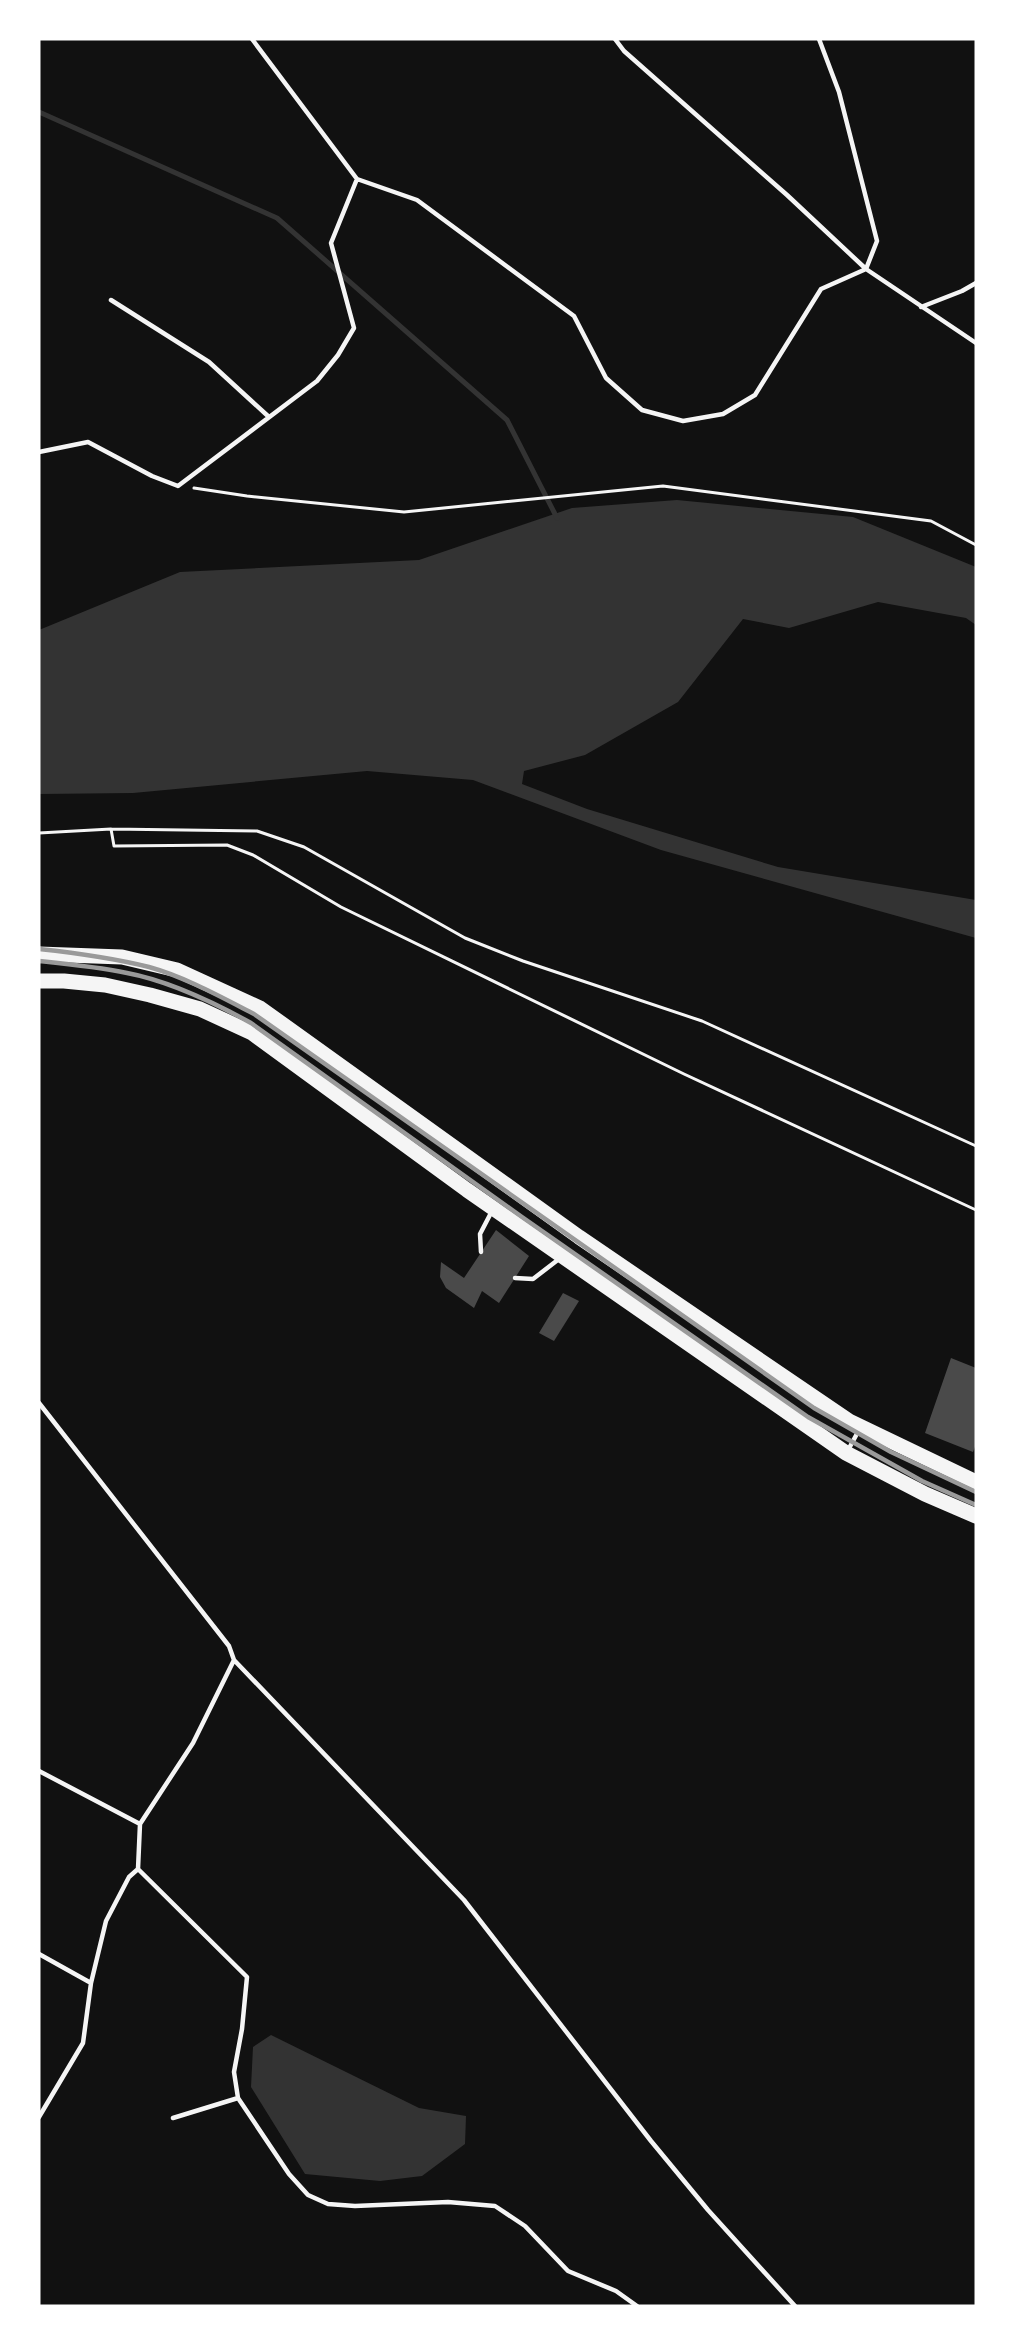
<svg xmlns="http://www.w3.org/2000/svg" width="1015" height="2345" font-family="'Public Sans',sans-serif">
  <style>
    .water { fill: #333 }
    .lines { fill: none; stroke-linecap: round; stroke-linejoin: round }
    .stream { stroke: #333; stroke-width: 5 }
    .building { fill: #4a4a4a }
    .path { stroke: #f5f5f5; stroke-width: 3 }
    .service { stroke: #f5f5f5; stroke-width: 4.5 }
    .primary { stroke: #f5f5f5; stroke-width: 15 }
    .rail { stroke: #9a9a9a; stroke-width: 4.5 }
  </style>
  <rect width="100%" height="100%" fill="#111"/>
  <path class="water" d="M677,500L853,517L976,567V625L966,618L878,602L789,628L743,619L678,702L585,755L524,771L522,784L587,809L778,867L976,900V938L661,850L473,780L367,771L133,793L39,794V630L180,572L419,560L572,508Z
    M271,2035L419,2108L466,2116L465,2144L422,2176L380,2181L305,2174L251,2087L253,2047Z"/>
  <g class="lines">
    <path class="stream" d="M39,112L277,218L507,420L557,518"/>
  </g>
  <path class="building" d="M496,1230L529,1256L499,1303L482,1291L474,1308L446,1288L440,1277L441,1262L464,1278Z
    M563,1293L579,1301L554,1341L539,1333Z
    M951,1358L976,1368V1444L973,1452L925,1433Z"/>
  <g class="lines">
    <path class="path" d="M194,488L247,496L404,512L663,486L931,521L976,545
      M111,829L257,831L304,847L465,938L523,961L702,1021L976,1146
      M39,833L111,829L114,846L227,845L253,855L341,907L684,1074L976,1210"/>
    <path class="service" d="M252,39L357,179L417,200L574,316L606,378L642,410L683,421L723,414L755,395L821,289L866,269
      M615,39L624,51L787,195L866,269L976,343
      M819,39L839,92L877,241L866,269
      M111,300L209,362L269,417
      M921,307L962,291L976,283
      M39,452L88,442L152,476L178,486L317,381L338,355L354,328L331,243L357,179
      M481,1252L480,1234L492,1211
      M515,1278L533,1279L559,1259
      M39,1403L229,1646L234,1660L464,1900L651,2141L708,2210L795,2306
      M847,1452L859,1430
      M39,1771L140,1824
      M138,1869L247,1977L242,2029L234,2072L238,2098L289,2174L308,2195L328,2204L355,2206L448,2202L495,2206L525,2226L568,2271L616,2291L637,2306
      M39,1954L91,1983
      M39,2117L83,2043L91,1983L106,1921L129,1877L138,1869L140,1824L193,1743L234,1660
      M173,2118L238,2098"/>
    <path class="primary" d="M39,954L122,957L177,970L260,1008L579,1237L849,1421L976,1482
      M39,981H64L105,985L150,995L200,1009L252,1033L467,1190L846,1453L925,1494L976,1516"/>
    <path class="rail" d="M39,949C76,953 113,958 149,967C185,977 221,997 254,1014L814,1408L891,1452L976,1492
      M39,961C68,964 98,967 127,973C170,981 213,1002 251,1023L522,1217L808,1417L922,1481L976,1505"/>
  </g>
  <rect width="1015" height="2345" fill="none" stroke="#ffffff" stroke-width="81"/>
</svg>
